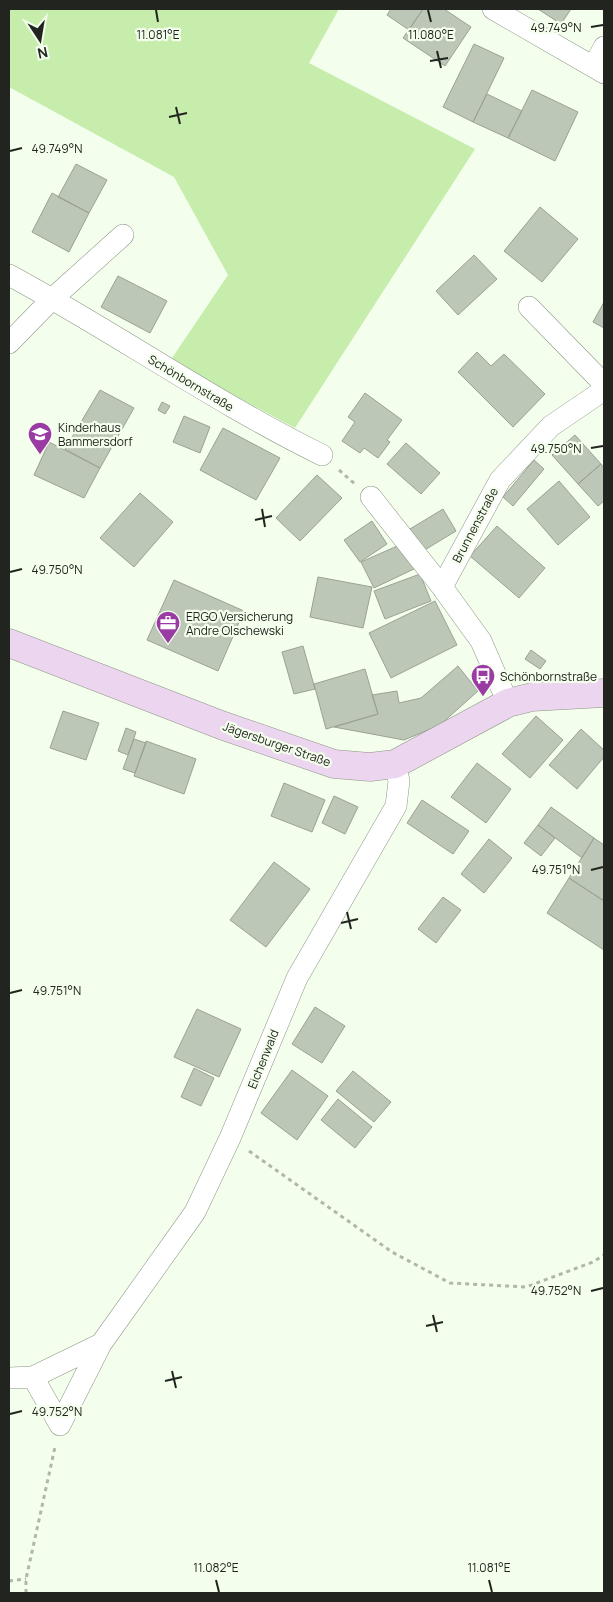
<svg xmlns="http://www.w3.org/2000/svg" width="613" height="1602" font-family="Manrope,sans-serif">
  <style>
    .green { fill: #c7edad }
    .building { fill: #bdc7b7; stroke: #99a293 }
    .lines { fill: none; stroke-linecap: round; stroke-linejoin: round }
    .street-casing { stroke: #8d9687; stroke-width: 22 }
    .secondary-casing { stroke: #8d9687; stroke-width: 29 }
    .path { stroke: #afb7aa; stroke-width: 3; stroke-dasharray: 4 4; stroke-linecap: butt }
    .street { stroke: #fff; stroke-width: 21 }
    .secondary { stroke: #ecd5ee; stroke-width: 28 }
    .ticks { fill: none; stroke: #22251f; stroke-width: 2 }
    .labels { text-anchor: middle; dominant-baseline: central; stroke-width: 4.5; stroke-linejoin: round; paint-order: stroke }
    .street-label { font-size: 12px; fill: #22251f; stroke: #f4feed }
    .poi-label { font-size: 12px; fill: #22251f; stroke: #f4feed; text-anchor: start }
    .ticks-label { font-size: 12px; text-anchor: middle; fill: #22251f; stroke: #f4feed; stroke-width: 4.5; stroke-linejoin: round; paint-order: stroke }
  </style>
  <rect width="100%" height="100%" fill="#f4feed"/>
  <path class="green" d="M9,9H339L309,63L475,149L295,428L170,361L228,275L174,177L9,87Z"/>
  <path class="building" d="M391,9H423L409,30L387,15Z
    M423,9H444L471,27L445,66L403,38Z
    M538,9H571L561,24Z
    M474,44L504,58L473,122L443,107Z
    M532,90L578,112L555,161L508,138Z
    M487,94L522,111L508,138L473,122Z
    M76,164L107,180L89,213L58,197Z
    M52,193L89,213L69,252L32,232Z
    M540,207L578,239L542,282L504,251Z
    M474,255L497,279L458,315L436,291Z
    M118,276L167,301L150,333L101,307Z
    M604,302V328L593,322Z
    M477,352L491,366L504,354L545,394L513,427L458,372Z
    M100,390L134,408L100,468L65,449Z
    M365,393L402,420L387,440L390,442L378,458L364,448L360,453L342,441L355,422L348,417Z
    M162,402L170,406L165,414L158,410Z
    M184,416L210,427L200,453L173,442Z
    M223,428L280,458L256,500L200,470Z
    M575,435L601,464L578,484L552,455Z
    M49,442L100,468L84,498L34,475Z
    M406,443L440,473L421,494L387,464Z
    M534,460L544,469L513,506L503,497Z
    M601,464L604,468V501L598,506L578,484Z
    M317,475L342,498L300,541L276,518Z
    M559,481L590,517L558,545L527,509Z
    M140,493L173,522L134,567L100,538Z
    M443,509L456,531L418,554L405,532Z
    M372,521L387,544L360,562L344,540Z
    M497,526L545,568L519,598L470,556Z
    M404,543L416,568L374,588L361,562Z
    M420,574L431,601L385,619L374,591Z
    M318,577L372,587L363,628L310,617Z
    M174,580L244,611L218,671L147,640Z
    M435,601L457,645L391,678L369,633Z
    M303,646L315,689L294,694L282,652Z
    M531,650L546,661L540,669L525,659Z
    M458,666L478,691L440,725L404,740L334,727L378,714L372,695L397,691L399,703L421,698Z
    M365,669L378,714L326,729L314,684Z
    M63,711L99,723L86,760L50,748Z
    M536,716L563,740L530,778L502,754Z
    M126,728L136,732L128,755L118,751Z
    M581,729L604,750V757L577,789L549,765Z
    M134,739L146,743L135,773L123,769Z
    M146,741L196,759L184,794L134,776Z
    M477,763L511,789L486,823L451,797Z
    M284,783L325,800L312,832L271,816Z
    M334,796L358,807L345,834L322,823Z
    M422,800L469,831L453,854L407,823Z
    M551,807L594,838L582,858L538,825Z
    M538,825L555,838L541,856L524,843Z
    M594,838L604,845V901L569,878Z
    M489,839L512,858L484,893L461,874Z
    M274,862L310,889L266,947L230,920Z
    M569,878L604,901V950L547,913Z
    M443,897L461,910L436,943L418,929Z
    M315,1007L345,1026L322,1063L292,1044Z
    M197,1009L241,1029L219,1077L174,1057Z
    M194,1068L214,1078L201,1106L181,1097Z
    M292,1070L328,1096L297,1140L261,1113Z
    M353,1071L391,1102L374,1122L336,1091Z
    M338,1099L372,1127L355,1148L321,1120Z"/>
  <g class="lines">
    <defs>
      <path id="street" d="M493,9L604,73
        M594,66L604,47
        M9,275C115,332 214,402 322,455
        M529,307L604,384
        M9,343L52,299L123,235
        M371,497L442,587L481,641L508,703
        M442,587L500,480L551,426L604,390
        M33,1377L101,1344
        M9,1378L33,1377L60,1425
        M60,1425L101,1344L195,1212L230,1138L297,978L396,806L399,781L395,764"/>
      <path id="secondary" d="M9,643L221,725L334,764L370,767L395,764L508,703L532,697L604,693"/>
    </defs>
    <use href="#street" class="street-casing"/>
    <use href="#secondary" class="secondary-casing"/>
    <path class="path" d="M339,470L355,484
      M249,1151L392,1252L450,1283L526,1287L593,1262L604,1255
      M9,1581L26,1579
      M26,1593V1579L55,1447"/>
    <use href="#street" class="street"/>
    <use href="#secondary" class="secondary"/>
  </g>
  <path class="ticks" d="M156,10L158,22M428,10L431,22M591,27L603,25M437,51L441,68M430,61L448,58M176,107L180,124M169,117L187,113M10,151L22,148M591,448L603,446M262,509L265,527M255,520L272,516M10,572L22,569M591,870L603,867M347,912L351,929M341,923L358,919M10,993L22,990M591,1291L603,1288M433,1315L437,1332M426,1326L443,1322M172,1371L176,1388M165,1381L182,1377M10,1414L22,1411M216,1580L219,1592M489,1580L492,1592"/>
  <defs>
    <symbol id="school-pin" viewBox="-11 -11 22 30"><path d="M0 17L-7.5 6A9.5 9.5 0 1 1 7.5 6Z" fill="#9a3aa3" stroke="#f4feed"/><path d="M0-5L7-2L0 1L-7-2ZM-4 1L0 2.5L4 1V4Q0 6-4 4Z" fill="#fff"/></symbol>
    <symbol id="office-pin" viewBox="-11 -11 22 30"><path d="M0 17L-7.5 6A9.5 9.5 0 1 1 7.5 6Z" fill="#9a3aa3" stroke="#f4feed"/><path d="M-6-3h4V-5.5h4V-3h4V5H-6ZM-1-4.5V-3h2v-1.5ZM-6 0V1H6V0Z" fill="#fff"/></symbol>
    <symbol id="bus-pin" viewBox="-11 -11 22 30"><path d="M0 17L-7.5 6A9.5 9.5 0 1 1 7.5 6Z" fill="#9a3aa3" stroke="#f4feed"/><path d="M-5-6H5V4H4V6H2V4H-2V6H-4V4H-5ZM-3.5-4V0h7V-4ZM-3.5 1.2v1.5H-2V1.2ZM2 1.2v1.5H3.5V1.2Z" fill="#fff"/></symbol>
  </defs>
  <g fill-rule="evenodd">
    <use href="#school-pin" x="26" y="420" width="28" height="38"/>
    <use href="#office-pin" x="154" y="609" width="28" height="38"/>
    <use href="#bus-pin" x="469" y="662" width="28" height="38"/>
  </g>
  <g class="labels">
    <g class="street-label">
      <text transform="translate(191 383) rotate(31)">Schönbornstraße</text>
      <text transform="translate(475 525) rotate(-62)">Brunnenstraße</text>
      <text transform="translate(277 744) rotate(19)">Jägersburger Straße</text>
      <text transform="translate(263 1059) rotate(-68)">Eichenwald</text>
    </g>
    <g class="poi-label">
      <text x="58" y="427">Kinderhaus<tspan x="58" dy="14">Bammersdorf</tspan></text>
      <text x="186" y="616">ERGO Versicherung<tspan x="186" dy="14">Andre Olschewski</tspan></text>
      <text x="500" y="676">Schönbornstraße</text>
    </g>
  </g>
  <g class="ticks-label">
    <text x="556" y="32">49.749°N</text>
    <text x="158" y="39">11.081°E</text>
    <text x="431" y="39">11.080°E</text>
    <text x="57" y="153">49.749°N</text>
    <text x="556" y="453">49.750°N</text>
    <text x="57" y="574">49.750°N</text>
    <text x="556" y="874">49.751°N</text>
    <text x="57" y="995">49.751°N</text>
    <text x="556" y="1295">49.752°N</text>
    <text x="57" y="1416">49.752°N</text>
    <text x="216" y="1572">11.082°E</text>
    <text x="489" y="1572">11.081°E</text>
  </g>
  <rect width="613" height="1602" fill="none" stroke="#22251f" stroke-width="20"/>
  <g transform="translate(40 40) rotate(168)" stroke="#f4feed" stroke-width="4" paint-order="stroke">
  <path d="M0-4L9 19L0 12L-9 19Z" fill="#22251f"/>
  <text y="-8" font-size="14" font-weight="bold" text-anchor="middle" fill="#22251f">N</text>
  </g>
</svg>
